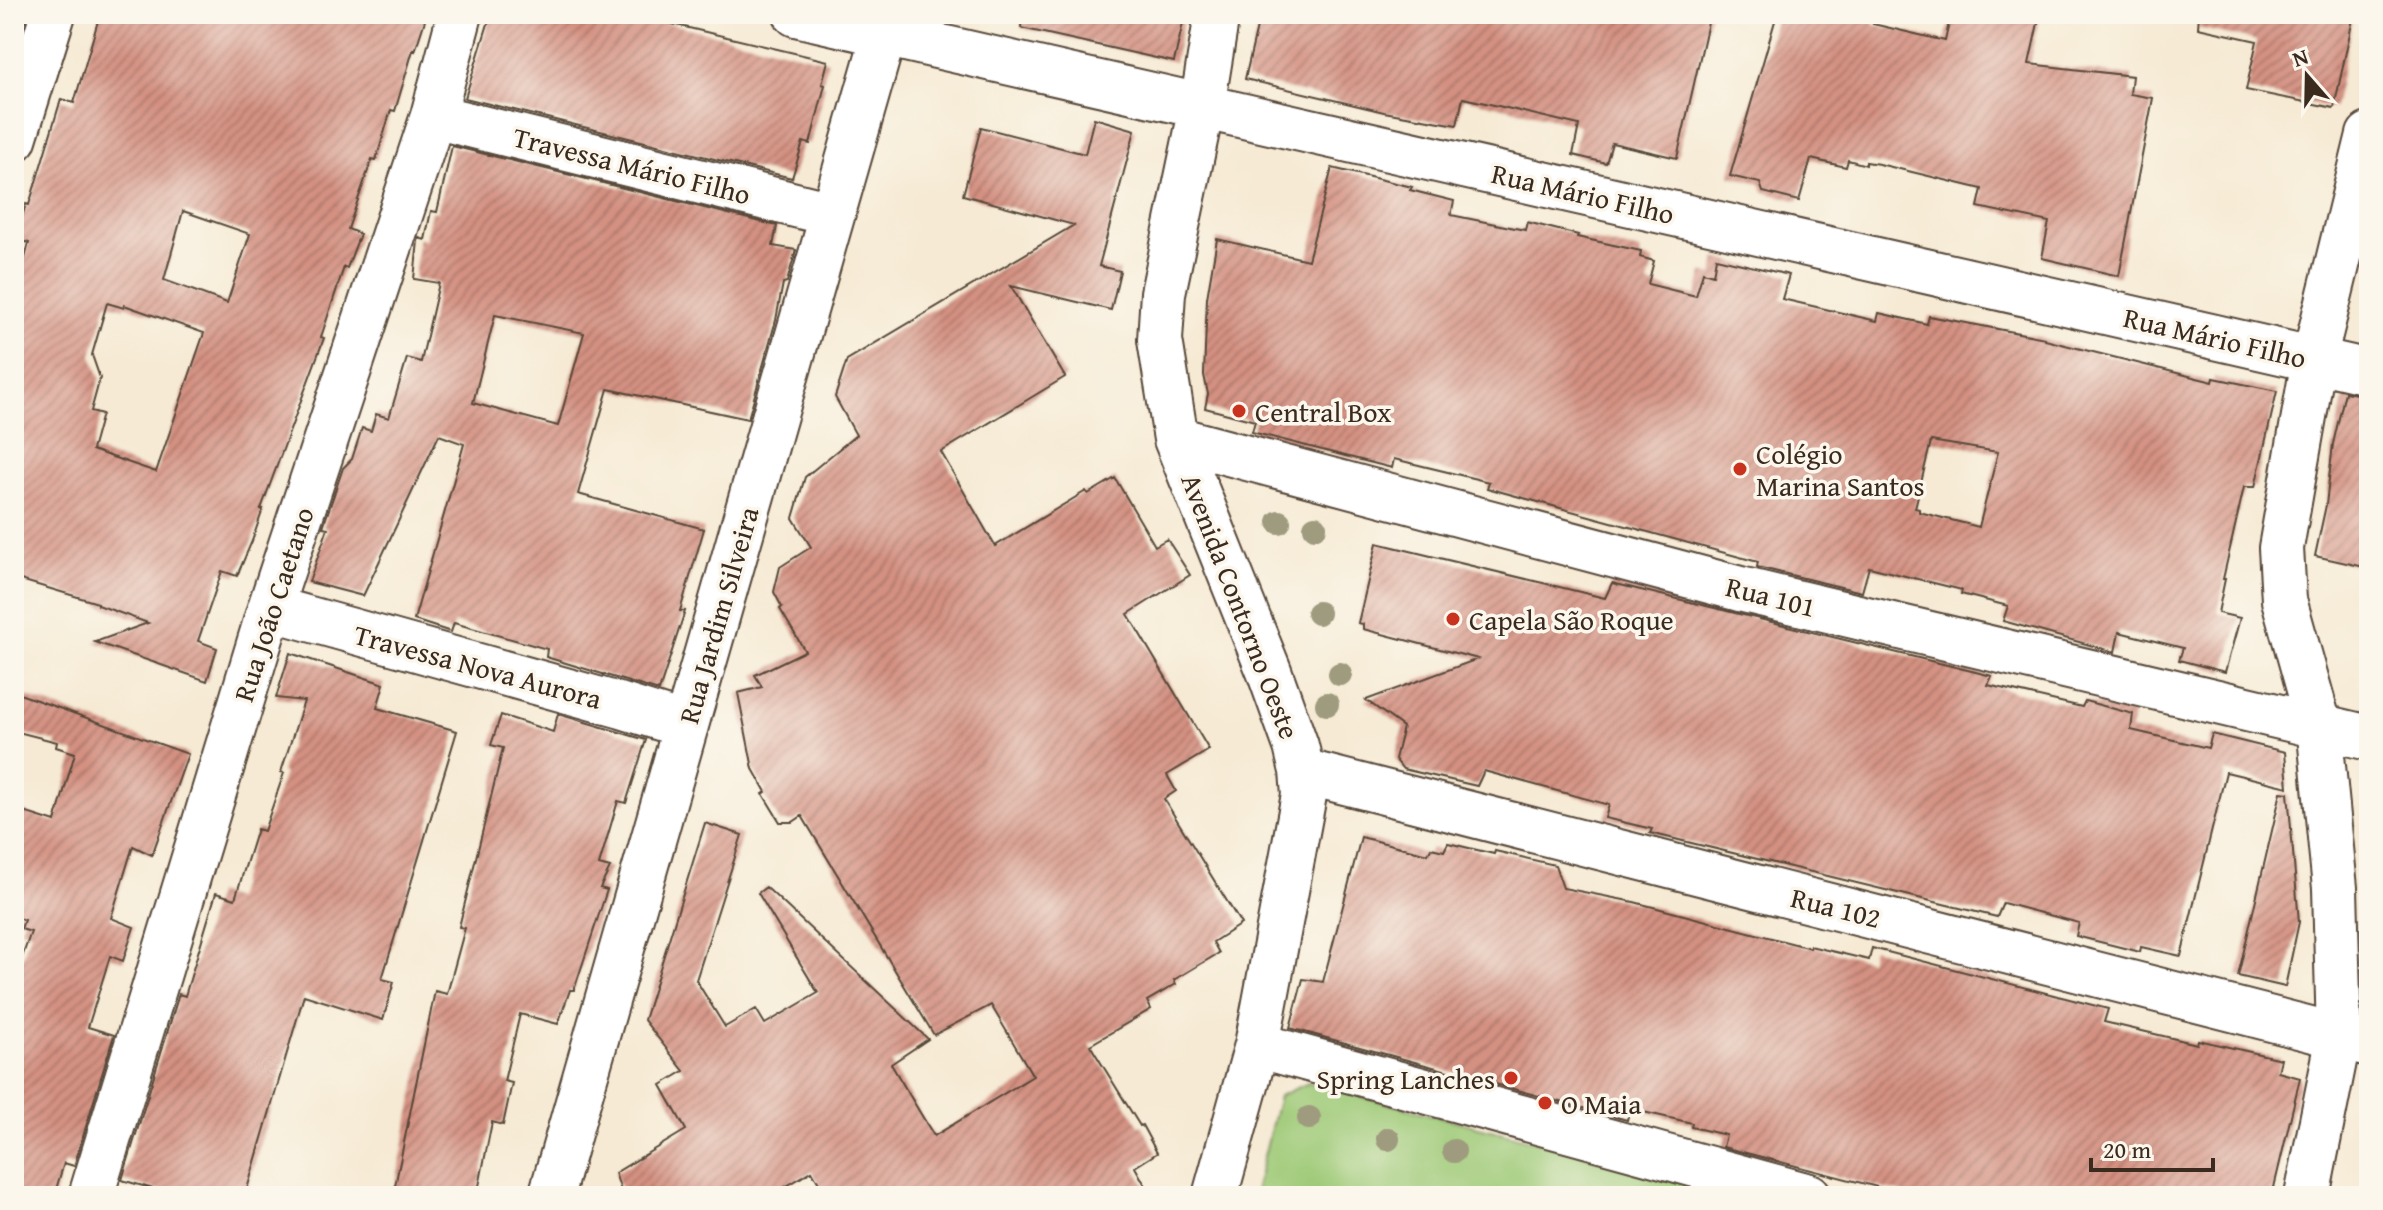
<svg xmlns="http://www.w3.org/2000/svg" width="2383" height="1210" font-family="'Gentium Book Plus',serif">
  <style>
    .green { fill: #9dc976; stroke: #6c7a4a; stroke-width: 2 }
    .building { fill: url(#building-hatch); fill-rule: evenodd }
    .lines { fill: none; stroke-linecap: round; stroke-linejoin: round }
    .minor-casing { stroke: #574739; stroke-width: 48 }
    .minor { stroke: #fff; stroke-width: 44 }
    .tree { fill: #9f9b7e }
    .poi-dot { fill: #c8321e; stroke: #fbf7ec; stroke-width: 3 }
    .labels { text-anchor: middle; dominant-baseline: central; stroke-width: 7; stroke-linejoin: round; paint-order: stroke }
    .street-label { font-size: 28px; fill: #3b2a1e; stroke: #fbf7ec }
    .poi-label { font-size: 28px; fill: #3b2a1e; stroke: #fbf7ec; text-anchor: start }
  </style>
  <defs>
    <pattern id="building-hatch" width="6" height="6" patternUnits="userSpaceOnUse" patternTransform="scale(2)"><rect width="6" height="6" fill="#d49182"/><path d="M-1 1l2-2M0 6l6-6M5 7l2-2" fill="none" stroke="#ad776a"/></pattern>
  </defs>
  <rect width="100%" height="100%" fill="#fbf7ec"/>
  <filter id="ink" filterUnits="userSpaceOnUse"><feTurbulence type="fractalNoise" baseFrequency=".0125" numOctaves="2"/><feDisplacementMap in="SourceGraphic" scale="16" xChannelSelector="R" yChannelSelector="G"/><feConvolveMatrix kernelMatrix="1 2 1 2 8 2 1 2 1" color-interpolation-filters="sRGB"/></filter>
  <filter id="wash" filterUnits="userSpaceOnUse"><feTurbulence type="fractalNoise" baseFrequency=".006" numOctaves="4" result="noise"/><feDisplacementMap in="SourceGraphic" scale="32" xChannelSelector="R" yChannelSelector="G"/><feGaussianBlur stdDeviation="1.8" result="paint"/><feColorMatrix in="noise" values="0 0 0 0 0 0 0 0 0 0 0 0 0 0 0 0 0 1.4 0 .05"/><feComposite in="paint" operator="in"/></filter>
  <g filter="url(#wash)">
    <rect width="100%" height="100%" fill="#f6ead4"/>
    <path class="green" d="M1308,1083L1747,1196H1254L1279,1096Z"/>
    <g id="blocks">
      <path class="building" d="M100,14H427L415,51L413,50L395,111L391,110L376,160L372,159L348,229L360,234L347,268L344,267L321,337L324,338L261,509H263L252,541L237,576L222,571L198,641L217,648L207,681L95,642L148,623L98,605V603L14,578V299L29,243L15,239L26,204L29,205L61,99L74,103ZM183,211L250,234L227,303L164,280ZM107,303L124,308V305L204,333L156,472L92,450L102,414L91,411L100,378L92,355Z
        M491,14H630L828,61L822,84L825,85L810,144L803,142L792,178L465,98Z
        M1022,14H1185L1174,62L1021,28Z
        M1260,14H1710L1677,158L1612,143L1606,163L1573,155L1579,125L1494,105L1463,98L1457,125L1384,112L1245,79Z
        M1777,14H1875L1873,24L1945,41L1951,14H2040L2029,64L2132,76L2130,94L2153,98L2119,276L2042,258L2049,222L1978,207L1982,189L1879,164L1866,162V165L1848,160L1846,167L1811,159L1799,201L1763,192L1760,183L1730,176Z
        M2199,14H2354L2334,108L2246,90L2257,41L2198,28Z
        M1094,118L1135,130L1099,266L1120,271L1111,310L1011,286L1065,377L941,452L995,546L1086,491L1088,494L1115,478L1155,546L1167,539L1190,575L1128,614L1209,750L1167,775L1176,791L1164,799L1241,924L1213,942L1219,953L1174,980L1176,984L1147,1001L1151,1009L1090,1045L1140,1126L1142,1125L1157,1153L1135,1167L1145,1185L1126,1196H826L812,1171L770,1196H623L615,1173L686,1130L661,1085L684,1071L644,1020L705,823L742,835L696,980L725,1027L756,1009L765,1024L818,993L758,893L766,887L928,1039L891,1064L934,1136L1033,1076L991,1005L934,1035L802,816L793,822H780L763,794L766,792L753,769L738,693L762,687L755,675L805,651L780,609L782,607L774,592L780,567L811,547L793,518L805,477L856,435L835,397L847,360L1074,225L963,195L981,127L1085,154Z
        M452,146L777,226L773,246L796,250L787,282L783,283L776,320L748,419L608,389L578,494L704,529L680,611H685L659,691L546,657L547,649L454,623L451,632L414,620L464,444L439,435L363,596L309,582L328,528L323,527L343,468L352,459L362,428L371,431L376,414L389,418L407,358L421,362L439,283L414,279L418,241L419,238L425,240L431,211L437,212ZM495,315L584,333L558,426L473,403Z
        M1332,168L1412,187L1410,190L1454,201L1451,215L1525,230L1527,222L1578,235L1577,237L1641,251L1640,257L1654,261L1648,284L1696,296L1703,272L1713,275L1716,258L1789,275L1782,299L1877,321L1879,313L1927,324L1929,316L2045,338V340L2213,382L2214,378L2277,391L2255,487H2244L2223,579H2225L2218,613L2240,618L2225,672L2179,660L2183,648L2119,632L2115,652L2003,621L2008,606L1961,594L1962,590L1869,567L1862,592L1757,567L1758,562L1487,488L1489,482L1394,459L1392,468L1252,432L1255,421L1205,408L1208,394L1204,375L1207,298L1217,239L1308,260ZM1931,441L1998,452L1979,527L1919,512V509L1915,508Z
        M2345,392L2369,396V568L2315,556L2326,505L2333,444Z
        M1377,543L1605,598L1612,583L1992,676L1988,685L2082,707L2085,701L2133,714L2131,730L2208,748L2212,734L2285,752L2288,787L2226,772L2181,956L2141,947L2140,952L2076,936L2079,923L2003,903L1997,917L1650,833L1652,829L1605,818L1609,805L1484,771L1477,786L1403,769L1395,759L1403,727L1366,700L1478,659L1363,629V624L1358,623Z
        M290,653L384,684L377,708L457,731L382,979L394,982L383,1020L304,995L245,1196H178L122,1180L179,994L185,996L216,893L235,899L257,829L264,831L284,773L281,772L304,701L276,698Z
        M14,692L188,754L152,855L133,846L111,918L134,927L123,961L110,956L88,1027L114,1035L74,1166L64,1163L54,1196H14V980L31,932L21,929L24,920L14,917V833L21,811L55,822L75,753L56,747L57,742L14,731Z
        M558,714L646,740L626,803L618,801L599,865L610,868L600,888L607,890L574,990H570L558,1024L520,1014L504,1081L512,1083L503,1125L492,1122L477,1196H393L435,991L447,994L465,928L459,927L503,748L491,745L501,715L553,732Z
        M2281,792L2288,793L2299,922L2285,987L2238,976Z
        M1361,837L1428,854L1431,848L1444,851L1448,843L1494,854L1495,851L1555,865L1563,888L1634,902L1810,948V946L1869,960L1872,948L2108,1009L2104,1022L2197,1044L2198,1040L2281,1059L2278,1072L2300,1078L2272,1196H1912L1723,1147L1726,1135L1691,1127L1692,1123L1630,1109L1627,1120L1290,1028L1303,979L1323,982Z"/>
    </g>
  </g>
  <g filter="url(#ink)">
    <use href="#blocks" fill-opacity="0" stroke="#574739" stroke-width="2"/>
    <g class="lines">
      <defs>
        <path id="minor" d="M796,14L2369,372
          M433,116L832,214
          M14,139L53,14
          M1176,439L1740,589L2369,738
          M270,608L622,706L686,726
          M1302,771L2369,1044
          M1257,1045L1809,1196
          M91,1196L270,608L433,116L460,14
          M551,1196L884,35
          M1215,1196L1257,1045L1304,795L1302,771L1296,746L1269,671L1176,439L1160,340L1163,293L1202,107L1217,14
          M2307,1196L2339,1036L2335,888L2319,725L2284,600L2281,548L2314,359L2369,135"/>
      </defs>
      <use href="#minor" class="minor-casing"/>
      <use href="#minor" class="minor"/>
    </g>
    <g class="tree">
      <circle cx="1279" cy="522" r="12"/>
      <circle cx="1315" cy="527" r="12"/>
      <circle cx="1318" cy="613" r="12"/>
      <circle cx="1340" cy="674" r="12"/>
      <circle cx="1327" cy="704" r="12"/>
      <circle cx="1309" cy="1118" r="12"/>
      <circle cx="1388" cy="1139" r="12"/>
      <circle cx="1454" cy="1151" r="12"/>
    </g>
  </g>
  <g class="poi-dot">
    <circle cx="1239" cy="411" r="8"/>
    <circle cx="1740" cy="469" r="8"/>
    <circle cx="1453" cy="619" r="8"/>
    <circle cx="1511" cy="1078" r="8"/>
    <circle cx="1545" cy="1103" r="8"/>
  </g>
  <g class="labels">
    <g class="street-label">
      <text transform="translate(632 165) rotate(14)">Travessa Mário Filho</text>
      <text transform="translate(1583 193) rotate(13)">Rua Mário Filho</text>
      <text transform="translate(2215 337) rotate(13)">Rua Mário Filho</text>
      <text transform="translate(1771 596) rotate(14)">Rua 101</text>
      <text transform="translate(273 604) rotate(-72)">Rua João Caetano</text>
      <text transform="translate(1241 606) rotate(69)">Avenida Contorno Oeste</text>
      <text transform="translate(718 615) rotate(-74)">Rua Jardim Silveira</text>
      <text transform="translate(478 666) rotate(15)">Travessa Nova Aurora</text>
      <text transform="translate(1836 907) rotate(14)">Rua 102</text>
    </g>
    <g class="poi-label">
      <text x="1255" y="411">Central Box</text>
      <text x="1756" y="453">Colégio<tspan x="1756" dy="32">Marina Santos</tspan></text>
      <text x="1469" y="619">Capela São Roque</text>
      <text x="1495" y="1078" text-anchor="end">Spring Lanches</text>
      <text x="1561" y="1103">O Maia</text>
    </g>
  </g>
  <rect width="2383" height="1210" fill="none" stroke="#fbf7ec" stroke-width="48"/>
  <g transform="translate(2307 76) rotate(340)" stroke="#fbf7ec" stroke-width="6" paint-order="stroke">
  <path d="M0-6L14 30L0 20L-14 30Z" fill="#3b2a1e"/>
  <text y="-12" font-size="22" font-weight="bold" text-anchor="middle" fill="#3b2a1e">N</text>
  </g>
  <path d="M2091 1158v12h122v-12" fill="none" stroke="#3b2a1e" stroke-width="4"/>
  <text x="2103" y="1158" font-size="24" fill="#3b2a1e" stroke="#fbf7ec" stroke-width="6" paint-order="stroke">20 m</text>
</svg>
